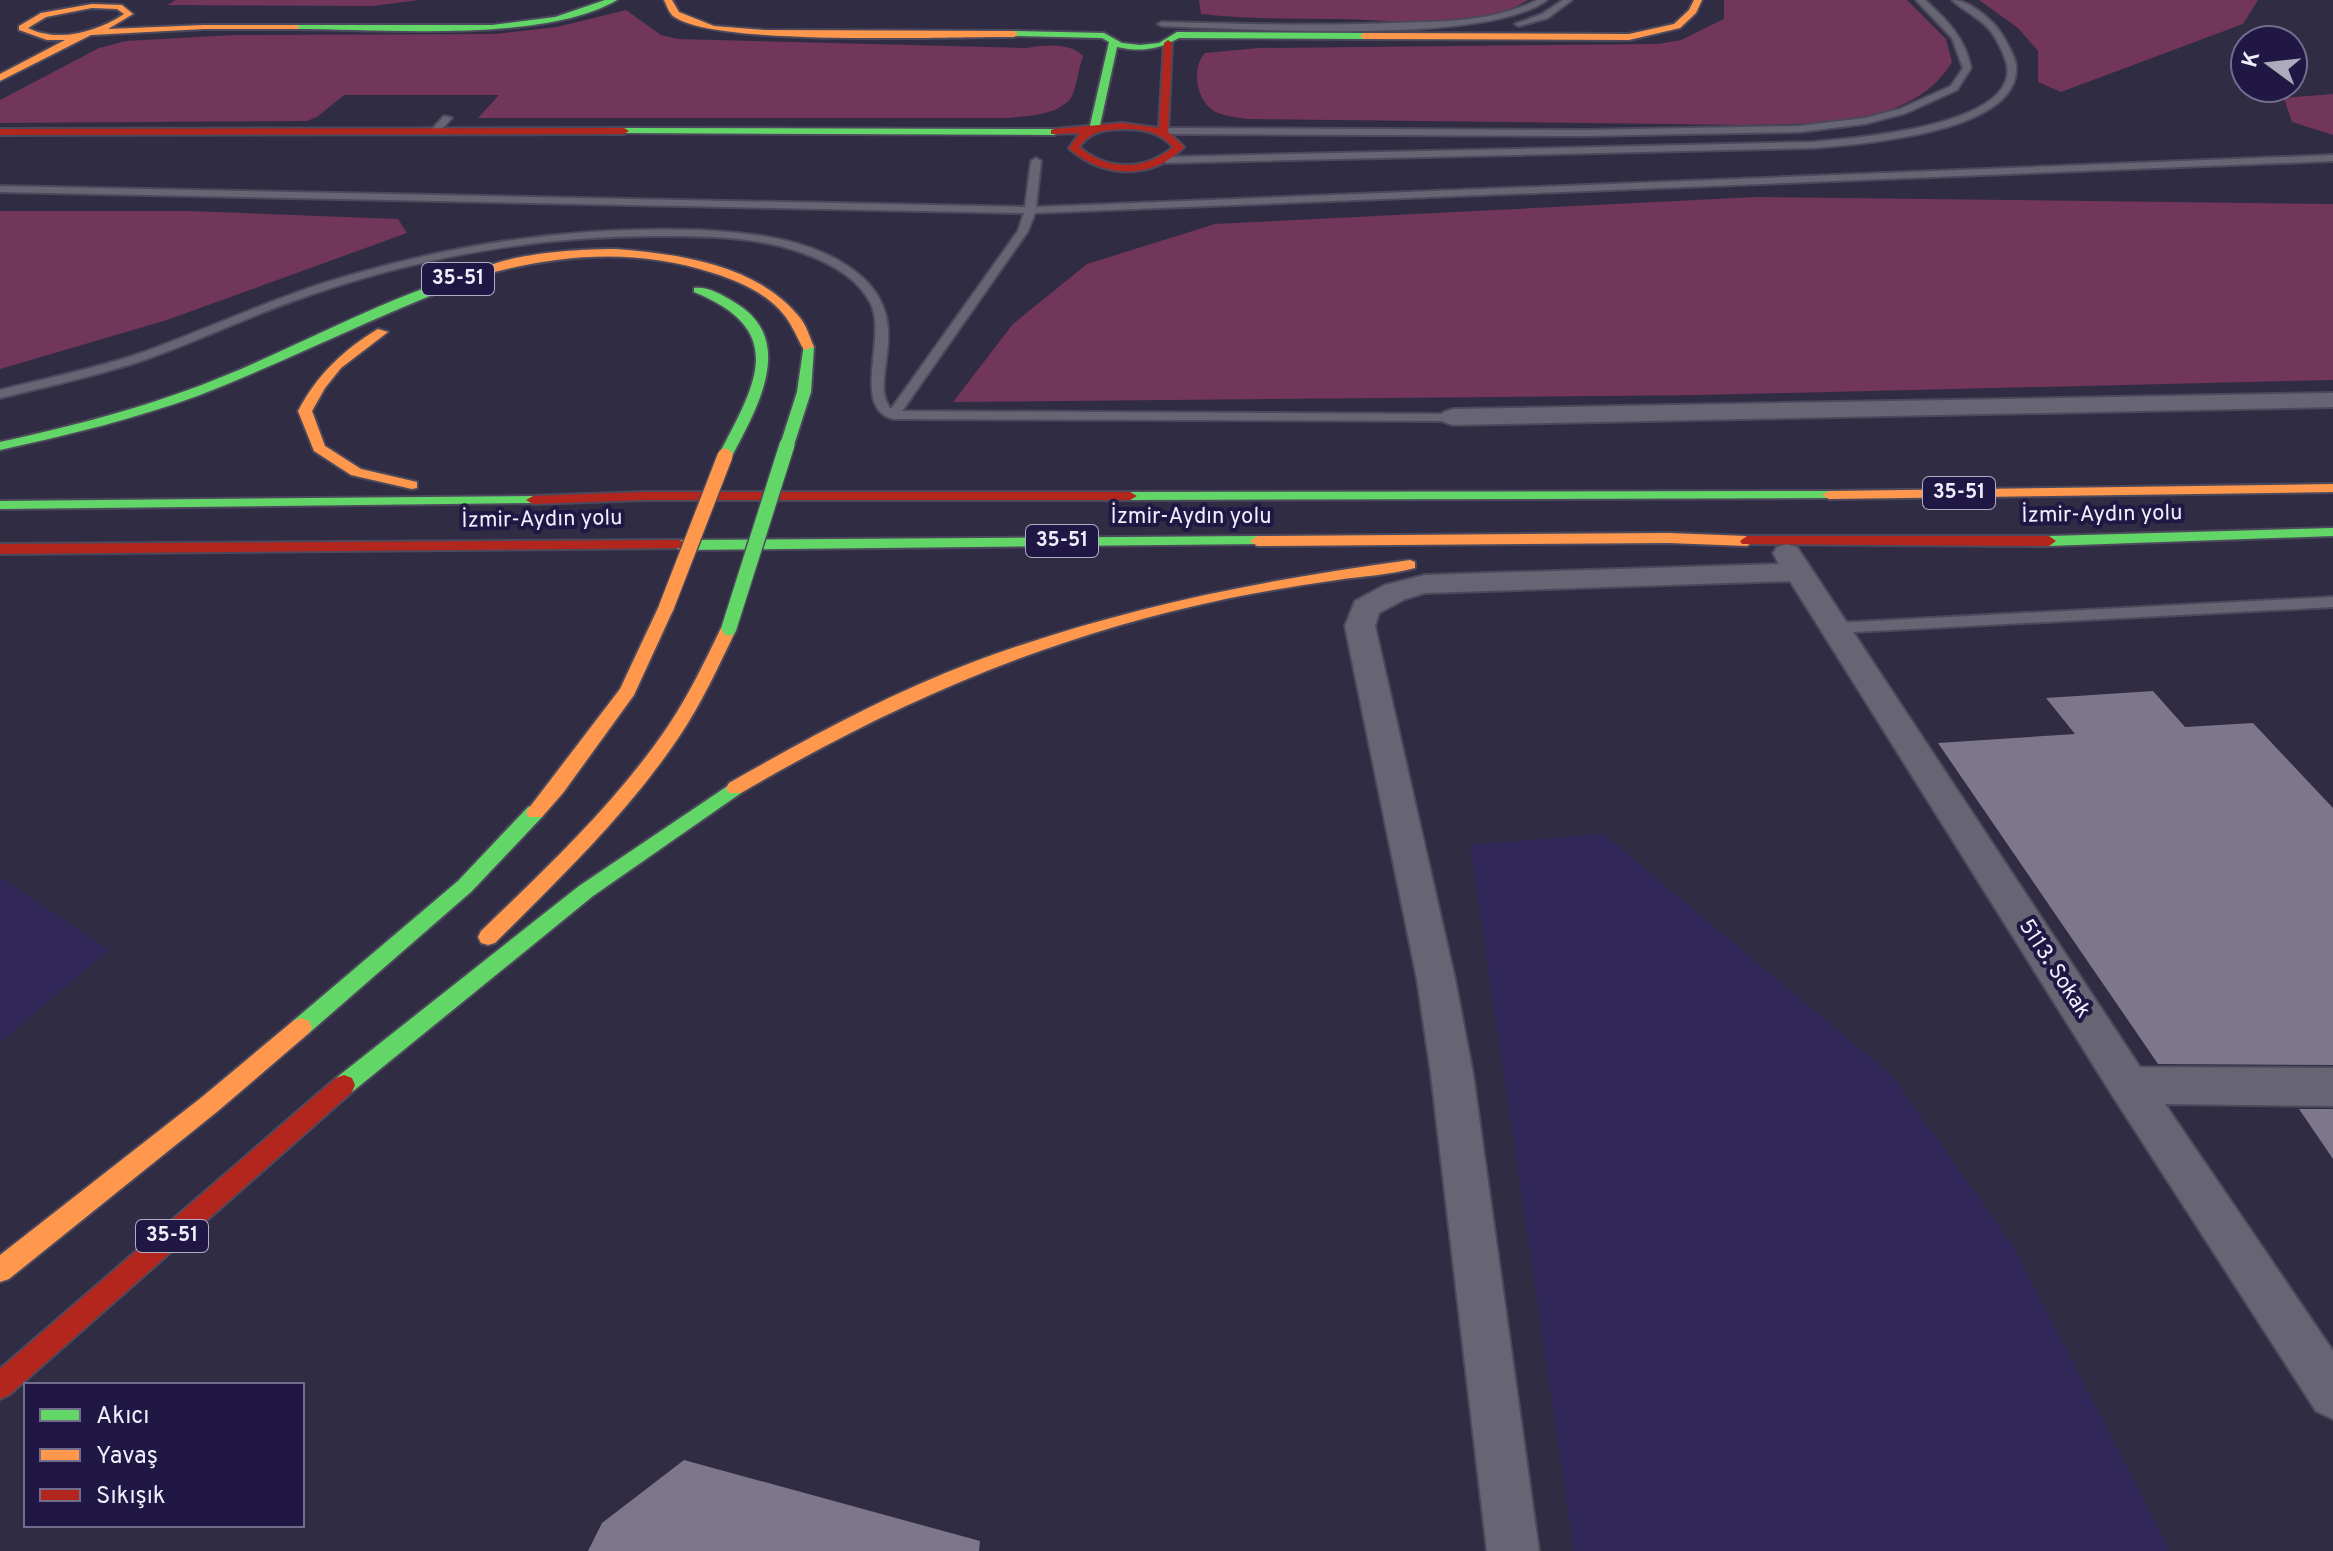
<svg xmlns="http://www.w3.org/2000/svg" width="2333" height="1551" font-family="Overpass,sans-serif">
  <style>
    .built { fill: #312859 }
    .green { fill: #713659 }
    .building { fill: #7e778c }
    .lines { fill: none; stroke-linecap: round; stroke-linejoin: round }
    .lane-casing { stroke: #4c495c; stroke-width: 4 }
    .street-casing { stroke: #4c495c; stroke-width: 4 }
    .fast-casing { stroke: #4c495c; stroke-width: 4 }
    .slow-casing { stroke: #4c495c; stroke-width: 4 }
    .jam-casing { stroke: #4c495c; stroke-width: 4 }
    .lane { fill: #676574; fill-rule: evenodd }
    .street { fill: #676574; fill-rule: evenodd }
    .fast { fill: #63d668; fill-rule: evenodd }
    .slow { fill: #ff974d; fill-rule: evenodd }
    .jam { fill: #b3261e; fill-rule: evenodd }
    .fast-bridge-casing { stroke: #4c495c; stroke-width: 18; stroke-linecap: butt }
    .slow-bridge-casing { stroke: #4c495c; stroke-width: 18; stroke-linecap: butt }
    .fast-bridge { stroke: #63d668; stroke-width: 15 }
    .slow-bridge { stroke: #ff974d; stroke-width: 15 }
    .labels { text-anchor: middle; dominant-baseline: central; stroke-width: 8; stroke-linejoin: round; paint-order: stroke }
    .shield { fill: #201744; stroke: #b1aec4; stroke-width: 2 }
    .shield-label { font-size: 20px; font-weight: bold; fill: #efeefb }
    .street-label { font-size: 22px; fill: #efeefb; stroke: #201744 }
  </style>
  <rect width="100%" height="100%" fill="#302c44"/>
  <path class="built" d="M1604,834L1892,1076L2012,1244L2170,1551H1574L1470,845Z
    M0,877L109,950L0,1042Z"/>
  <path class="green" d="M176,0H420L373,6L167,5Z
    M1199,0H1528C1476,32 1400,20 1341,19C1294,19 1247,19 1201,14Z
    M1724,0H1907L1946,39L1952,62C1912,129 1812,123 1745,125L1246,119C1236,117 1223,116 1214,111C1196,100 1191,68 1205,53L1258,48L1658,44L1681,40L1724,19Z
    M1979,0H2258L2243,24L2061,92L2038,82V51L2018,28Z
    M626,10L661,35L678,39L1027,48C1044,45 1070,42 1083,56C1079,68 1077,82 1073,94C1064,115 1026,116 1008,118H478L499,95H344L317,117L307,121L0,123V100L99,48L126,41L234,35L494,34L557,27Z
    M2333,94V135L2292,122L2284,98Z
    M1756,197L2333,204V380L1700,395L953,402L1013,324L1087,264L1215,224Z
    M0,211H190L398,219L407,233L167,320L0,369Z"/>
  <path class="building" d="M2153,691L2185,727L2253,723L2333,808V1065L2158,1064L1938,743L2075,734L2046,698Z
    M2299,1109H2333V1159Z
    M684,1460L980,1541L979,1551H588L602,1523Z"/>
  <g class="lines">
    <defs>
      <path id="lane" d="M1537,0H1547C1487,45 1243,29 1162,26L1158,24L1162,22C1239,24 1317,26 1394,23C1442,22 1494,22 1537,0Z
        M1563,0H1572L1548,18L1519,26L1515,24L1542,14Z
        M1916,0H1925C1947,20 1965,38 1971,68L1957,90L1906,113L1865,124L1799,132L1584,136L1164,134L1159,131L1164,128L1584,130L1799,126L1865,118L1900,109L1951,86L1963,68L1952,38Z
        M1952,0C1969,0 1992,19 2001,33C2006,41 2016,58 2016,67C2020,133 1859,144 1814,148L1166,163L1161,160L1166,157L1814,142C1853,138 2018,127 2007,65C2005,56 1999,44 1994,36C1985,20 1965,12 1952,0Z
        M444,116L452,118L437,134H431V130Z
        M2333,155V161L1035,213L1028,231L902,411L1458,414V420L1453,421L893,419C851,408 887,337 871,304C857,275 822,259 794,250C750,236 701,236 655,236C532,236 409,259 293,301C240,320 189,345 135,363C91,377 45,387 0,398V390C47,378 95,369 141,353C211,328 279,295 351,275C464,242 581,226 699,230C754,233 821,239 864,279C914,327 867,381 891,409L1018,231L1024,213L0,192V186L1025,207L1031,161L1036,158L1041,161L1036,207Z
        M2333,597V607L1835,633L1827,628L1835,623Z"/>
      <path id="street" d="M2333,393V407L1453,425L1444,422L1440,417L1444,412L1453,409Z
        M1787,544L1797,547L2140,1067L2333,1068V1106L2165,1104L2333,1351V1419L2316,1411L2114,1098L1790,581L1425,593L1405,599L1379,613L1375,626L1455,979L1473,1074L1539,1551H1487L1431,1074L1417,979L1345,626L1355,601L1385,585L1425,575L1779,564L1773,553L1777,547Z"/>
      <path id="fast" d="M605,0H617C544,43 382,29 296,29L292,27L296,25H492L555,17Z
        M1014,31L1104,33L1122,43L1140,45L1159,43L1177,32L1364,33L1368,36L1364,39L1179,38C1158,50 1140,52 1117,47L1099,130L1094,133L1089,130L1109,42L1102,38L1011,36Z
        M624,128L1054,129L1059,132L1054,135L621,133V129Z
        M483,269L489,272L487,274C389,309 297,357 200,395C135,419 68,435 0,450V442C78,425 155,405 229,374C313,339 395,293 483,269Z
        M694,288C707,286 723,295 734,302C798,339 757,408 732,456L725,460L718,456C755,385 790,331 694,292Z
        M804,344L814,347L811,392L794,445L787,449L780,445L797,392Z
        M1829,491L1834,492V498L1130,500L1123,496L1130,492Z
        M533,496L538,497V503L0,509V501Z
        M2333,528V536L2049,546L2042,541L2049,536Z
        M1257,536L1264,541L1262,544L680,550L672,545L680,540Z
        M735,781L741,783L744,788L741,793L593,896L352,1092L344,1095L336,1092L333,1085L336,1078L579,886Z
        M535,805L542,807L544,812L542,817L472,891L309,1033L301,1036L293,1033L290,1027L293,1021L458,881L528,807Z"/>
      <path id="slow" d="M664,0H672L679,12L714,26L764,30L1014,31L1018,34L1014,37C954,36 712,47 673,16C669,13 666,4 664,0Z
        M1694,0H1702L1696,13L1680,28L1629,40L1364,39L1360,36L1364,33L1629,34L1674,24L1689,10Z
        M92,4L122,5L133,14L108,29L204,25H296L300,27L296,29H204L91,35L0,81V74L65,40H47L19,30V26L41,13ZM92,8L117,9L124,14C97,32 58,43 28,28L46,17Z
        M616,249C680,254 759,265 801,319C807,327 810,338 814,347L804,350C795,334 791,321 778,308C761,291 736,280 713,273C635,248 561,254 483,275L477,272C505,253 581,249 616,249Z
        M378,329L388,332L341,368L325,388L312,411L325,446L361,469L417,482V488L412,489L351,475L314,451L298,411C317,375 343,350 378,329Z
        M2333,484V492L1829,499L1822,495L1829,491Z
        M1668,533L1747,536L1754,541L1747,546L1668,543L1257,546L1250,541L1257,536Z
        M1410,560L1415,562V568C1390,575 1363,576 1337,580C1301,585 1265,591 1230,598C1049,636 900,700 741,793H729L726,788L729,783C808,738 888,694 973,662C1115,609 1261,580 1410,560Z
        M666,603L674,608L634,695L563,793L542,817H528L526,812L620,689L658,608Z
        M729,623L737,628C719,665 702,703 679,737C628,813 560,878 495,943L488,945L481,943L478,937L481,931C547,867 616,803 668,726C689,695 705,661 721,628Z
        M301,1018L309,1021L312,1027L309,1033L218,1111L9,1279L0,1282V1255L202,1097L293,1021Z"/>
      <path id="jam" d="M1168,40L1172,43L1168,132L1184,147C1153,180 1104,178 1071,150L1069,148L1080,133L1051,134V130L1054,129L1122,123L1159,128L1164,43ZM1122,129C1142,129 1159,131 1173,147C1145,171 1108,171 1079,147C1091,131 1103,130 1122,129Z
        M0,129L624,128L629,131L624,134L0,135Z
        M643,492H1130L1137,496L1130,500H643L533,504L526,500L533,496Z
        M1747,536H2049L2056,541L2049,546L1742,544L1740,541Z
        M680,540L688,545L685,548L0,554V544Z
        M344,1075L352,1078L355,1085L352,1092L9,1395L0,1399V1369L336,1078Z"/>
    </defs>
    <use href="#lane" class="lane-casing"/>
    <use href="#street" class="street-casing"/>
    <use href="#fast" class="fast-casing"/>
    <use href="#slow" class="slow-casing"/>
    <use href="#jam" class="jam-casing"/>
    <use href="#lane" class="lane"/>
    <use href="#street" class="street"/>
    <use href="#fast" class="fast"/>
    <use href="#slow" class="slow"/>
    <use href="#jam" class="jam"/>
    <defs>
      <path id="fast-bridge" d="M729,628L787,445"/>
      <path id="slow-bridge" d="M666,608L725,456"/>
    </defs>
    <use href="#fast-bridge" class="fast-bridge-casing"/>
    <use href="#slow-bridge" class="slow-bridge-casing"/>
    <use href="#fast-bridge" class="fast-bridge"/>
    <use href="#slow-bridge" class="slow-bridge"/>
  </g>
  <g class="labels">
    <g class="shield">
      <rect x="422" y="263" width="72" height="32" rx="6"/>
      <rect x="1923" y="477" width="72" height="32" rx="6"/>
      <rect x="1026" y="525" width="72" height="32" rx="6"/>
      <rect x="136" y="1220" width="72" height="32" rx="6"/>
    </g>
    <g class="shield-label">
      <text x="458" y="279">35-51</text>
      <text x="1959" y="493">35-51</text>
      <text x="1062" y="541">35-51</text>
      <text x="172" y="1236">35-51</text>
    </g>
    <g class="street-label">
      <text transform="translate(2102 515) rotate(-1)">İzmir-Aydın yolu</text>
      <text x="1191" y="517">İzmir-Aydın yolu</text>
      <text transform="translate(542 520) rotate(-1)">İzmir-Aydın yolu</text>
      <text transform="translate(2054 969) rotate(57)">5113. Sokak</text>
    </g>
  </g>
  <rect x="24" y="1383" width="280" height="144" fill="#201744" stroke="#736d8d" stroke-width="2"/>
  <rect x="40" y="1409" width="40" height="12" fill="#63d668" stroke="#736d8d" stroke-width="2"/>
  <text x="96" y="1423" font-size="24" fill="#efeefb">Akıcı</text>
  <rect x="40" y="1449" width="40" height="12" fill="#ff974d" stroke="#736d8d" stroke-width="2"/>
  <text x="96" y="1463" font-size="24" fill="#efeefb">Yavaş</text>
  <rect x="40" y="1489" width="40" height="12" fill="#b3261e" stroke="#736d8d" stroke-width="2"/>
  <text x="96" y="1503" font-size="24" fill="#efeefb">Sıkışık</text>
  <g transform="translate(2269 64) rotate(285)"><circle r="38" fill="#201744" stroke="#736d8d" stroke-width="2"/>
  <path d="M0-6L14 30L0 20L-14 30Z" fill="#acaabb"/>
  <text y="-12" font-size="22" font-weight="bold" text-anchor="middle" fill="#efeefb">K</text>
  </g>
</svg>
